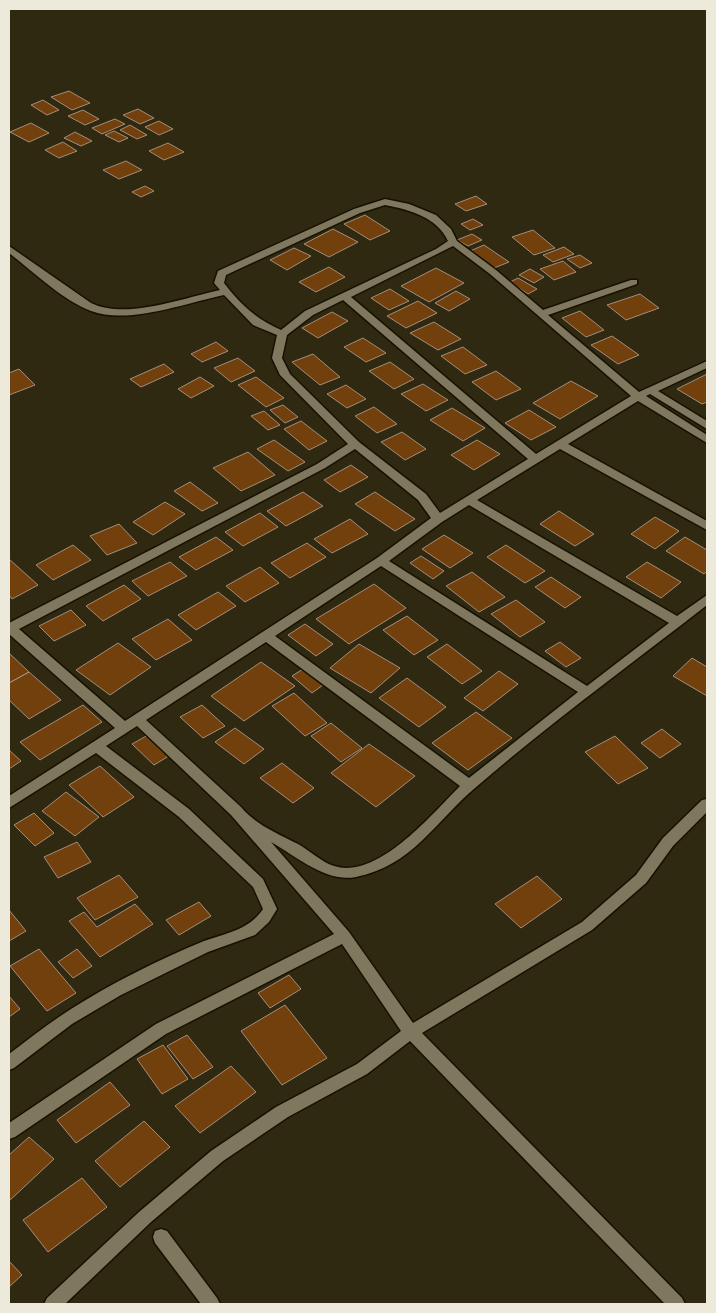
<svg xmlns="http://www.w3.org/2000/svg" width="716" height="1313" font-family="Poppins,sans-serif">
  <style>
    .building { fill: #71400c; stroke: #a48d7b }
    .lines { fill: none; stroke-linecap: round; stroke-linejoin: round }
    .minor-casing { stroke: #171100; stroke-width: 3 }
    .minor { fill: #7f785f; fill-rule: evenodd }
  </style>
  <rect width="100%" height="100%" fill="#2f2912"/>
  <path class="building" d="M69,91L90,103L72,110L51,97Z
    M43,100L59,110L47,115L31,105Z
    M138,109L154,118L140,124L123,115Z
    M83,110L99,119L85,125L68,116Z
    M115,119L125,124L102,134L92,128Z
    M159,121L173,129L159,135L145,127Z
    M31,123L49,133L29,142L10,132Z
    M130,125L147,135L137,139L120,130Z
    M114,131L128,138L119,142L105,135Z
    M75,132L92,141L81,146L64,138Z
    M63,142L77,151L59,158L45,150Z
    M168,143L184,152L164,160L149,151Z
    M126,161L142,170L119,179L103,170Z
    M145,186L154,191L141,197L132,192Z
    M476,196L487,204L466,211L455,204Z
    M365,215L390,231L370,240L344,224Z
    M473,219L483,225L470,230L461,224Z
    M333,229L358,242L329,257L304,244Z
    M533,230L555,248L534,255L512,237Z
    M472,234L482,240L468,246L457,240Z
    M484,245L509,262L494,268L470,251Z
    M564,247L574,254L553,262L543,255Z
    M294,248L311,256L287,270L270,260Z
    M580,255L592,263L580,268L567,259Z
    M563,261L576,272L554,280L540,269Z
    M329,267L345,277L316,292L299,282Z
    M436,268L464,283L429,302L401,286Z
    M530,269L544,277L534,283L519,275Z
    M518,278L537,289L528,294L510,282Z
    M390,289L409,301L389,310L371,298Z
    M456,291L470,299L449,311L435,303Z
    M640,294L659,308L626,320L607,305Z
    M418,301L437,313L406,328L387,316Z
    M580,311L604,330L586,337L562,318Z
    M332,312L348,321L318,338L302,328Z
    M434,322L461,339L438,350L410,333Z
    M612,336L639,355L618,364L591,345Z
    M363,338L386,353L366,362L344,347Z
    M216,342L228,351L202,362L191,354Z
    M463,347L487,365L465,374L441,356Z
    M313,354L340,377L320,385L292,362Z
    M238,358L255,371L231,382L214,368Z
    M390,362L414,379L394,389L369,371Z
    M164,364L174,372L141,387L130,379Z
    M19,369L35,385L9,395V373Z
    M496,371L521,389L496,400L472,382Z
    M707,374V402L702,404L677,389Z
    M200,377L214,386L191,398L178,389Z
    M256,377L284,398L266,407L238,385Z
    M571,381L598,396L560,419L533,403Z
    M423,384L448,400L426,411L401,394Z
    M346,385L366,399L347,408L327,394Z
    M283,405L298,417L285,423L270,410Z
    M374,407L397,424L377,433L355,416Z
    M452,408L485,428L463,441L430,420Z
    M529,410L556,427L531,440L505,423Z
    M264,411L280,425L268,430L251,416Z
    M301,421L327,441L309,450L284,429Z
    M402,432L426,449L405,460L381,442Z
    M274,440L305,462L288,471L257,449Z
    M477,440L500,454L474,470L451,455Z
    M248,452L275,475L241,491L213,468Z
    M351,465L368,477L340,492L324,480Z
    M190,482L218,503L202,511L174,491Z
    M303,492L323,506L286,526L267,511Z
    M375,492L415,519L395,531L355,504Z
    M165,502L185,514L153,535L133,522Z
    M559,511L594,534L575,546L540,524Z
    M260,513L278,527L243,546L225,532Z
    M655,517L679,531L655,549L631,534Z
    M350,519L368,534L332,553L314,539Z
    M119,524L137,543L107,555L90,536Z
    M444,535L473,553L450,568L422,549Z
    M216,537L233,550L196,570L179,557Z
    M685,537L707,550V571L704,574L666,551Z
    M307,543L326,557L290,578L271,563Z
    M73,545L91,560L53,580L36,565Z
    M506,545L545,571L525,583L487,557Z
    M421,556L444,571L433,579L410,563Z
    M9,559L38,585L12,599L9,595Z
    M170,562L187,576L148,596L132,581Z
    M647,562L681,582L661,598L626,577Z
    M260,567L279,583L245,602L226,586Z
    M472,572L505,597L479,612L446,586Z
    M551,577L581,597L565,608L535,587Z
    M374,584L406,608L349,644L316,619Z
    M124,585L141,599L103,621L86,606Z
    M218,592L236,606L196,630L178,615Z
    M516,600L545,622L520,637L491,614Z
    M71,610L86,625L54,641L39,626Z
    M407,616L438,640L414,655L383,630Z
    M168,619L192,640L156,660L132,639Z
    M305,624L333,644L316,656L288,635Z
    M560,642L581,658L566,667L545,651Z
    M118,643L151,667L110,695L76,670Z
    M359,644L400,668L371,693L330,668Z
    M447,644L482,671L462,684L427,657Z
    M9,653L29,672L9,683Z
    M692,658L707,667V696L673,676Z
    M261,662L295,686L244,721L211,696Z
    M303,669L323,685L312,693L292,676Z
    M499,671L518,684L483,711L464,698Z
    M29,672L61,700L29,719L9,700V683Z
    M407,678L446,707L419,727L379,698Z
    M294,693L327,723L305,736L272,706Z
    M83,705L102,722L40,760L20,742Z
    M202,705L225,726L203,738L180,717Z
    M476,712L512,738L468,770L432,743Z
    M331,723L362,748L341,762L311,736Z
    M235,728L264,749L244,764L215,742Z
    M662,729L681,744L660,758L641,743Z
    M150,734L172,754L154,765L132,744Z
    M615,736L648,768L618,784L585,752Z
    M369,744L415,776L376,807L331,773Z
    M9,750L21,761L9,769Z
    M282,763L314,788L293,803L260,778Z
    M100,766L134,797L103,817L69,785Z
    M66,792L99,817L75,836L42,811Z
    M34,813L54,833L35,846L14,825Z
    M77,842L91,862L58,878L44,857Z
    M119,875L138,897L95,920L77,898Z
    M537,876L562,899L521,928L495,904Z
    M199,902L211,916L179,935L166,920Z
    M135,904L153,924L100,957L69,921L84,912L97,927Z
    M9,910L26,931L9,941Z
    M39,949L76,993L47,1011L10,966Z
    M77,949L92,966L73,978L58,962Z
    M289,975L301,989L270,1008L258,993Z
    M9,996L20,1009L9,1017Z
    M285,1005L327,1058L282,1085L241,1031Z
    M187,1035L213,1067L193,1079L167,1046Z
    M163,1045L188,1079L162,1094L137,1059Z
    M231,1066L256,1092L200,1133L175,1106Z
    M110,1082L130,1105L76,1143L57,1120Z
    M144,1121L170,1147L120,1187L95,1161Z
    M29,1137L54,1159L9,1201V1155Z
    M82,1178L107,1207L48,1252L23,1220Z
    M9,1261L22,1275L9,1287Z"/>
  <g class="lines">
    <defs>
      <path id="minor" d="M385,199L409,204L436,215L451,229L457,241L496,270L543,310L631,280H637V284L548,315L639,392L707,361V368L658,391L707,421V429L650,394L646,396L707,435V443L638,401L568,444L707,521V530L560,449L477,500L677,616L707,595V605C630,665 549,724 475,788C436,821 412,866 356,877C326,883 296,856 271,842L349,932L413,1023L582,922L636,875L663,838L702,800L707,799V812L673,846L646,883L592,930L422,1033L682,1298L685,1304H665L410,1041L367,1074L288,1117L223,1161L151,1222L65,1304H44L47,1298L139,1212L211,1151L276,1107L357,1064L401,1031L342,944L166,1034L15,1137L9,1139V1123L156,1024L334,934L231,815L137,726L106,746L189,809L263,879L277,909L269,922L255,935L208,952L121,995L72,1024L14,1068L9,1070V1054C29,1039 49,1023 71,1009C112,983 158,960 204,941C226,933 249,930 263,909L253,887L179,817L96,753L9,808V796L115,728L9,634V623L317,464L348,444L280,375L272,358L277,335L253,325L224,295C186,303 128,325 91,311C62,300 34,272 9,253V246L91,303C126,320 183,298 220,290L214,283L218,271L354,209ZM385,205C410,210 437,217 448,241L436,249L305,311L281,330C255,318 241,305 224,283L226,275L360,213ZM453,246L490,274L631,396L536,454L351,297ZM343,300L528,459L440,513L426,494L359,442L290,374L282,358L287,335L313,315ZM355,449L418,500L431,518L377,558L125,721L19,629L325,468ZM469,505L669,623L587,686L389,561L442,522ZM381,566L578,692L469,778L275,636ZM266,642L460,786C433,813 378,880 334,866C321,862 309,850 298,844C277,833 256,825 241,807L146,720Z
        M161,1229L167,1231L217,1298L220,1304H201L155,1243L153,1237L155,1231Z"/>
    </defs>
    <use href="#minor" class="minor-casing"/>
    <use href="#minor" class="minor"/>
  </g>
  <rect width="716" height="1313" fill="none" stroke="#ede9db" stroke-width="20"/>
</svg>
